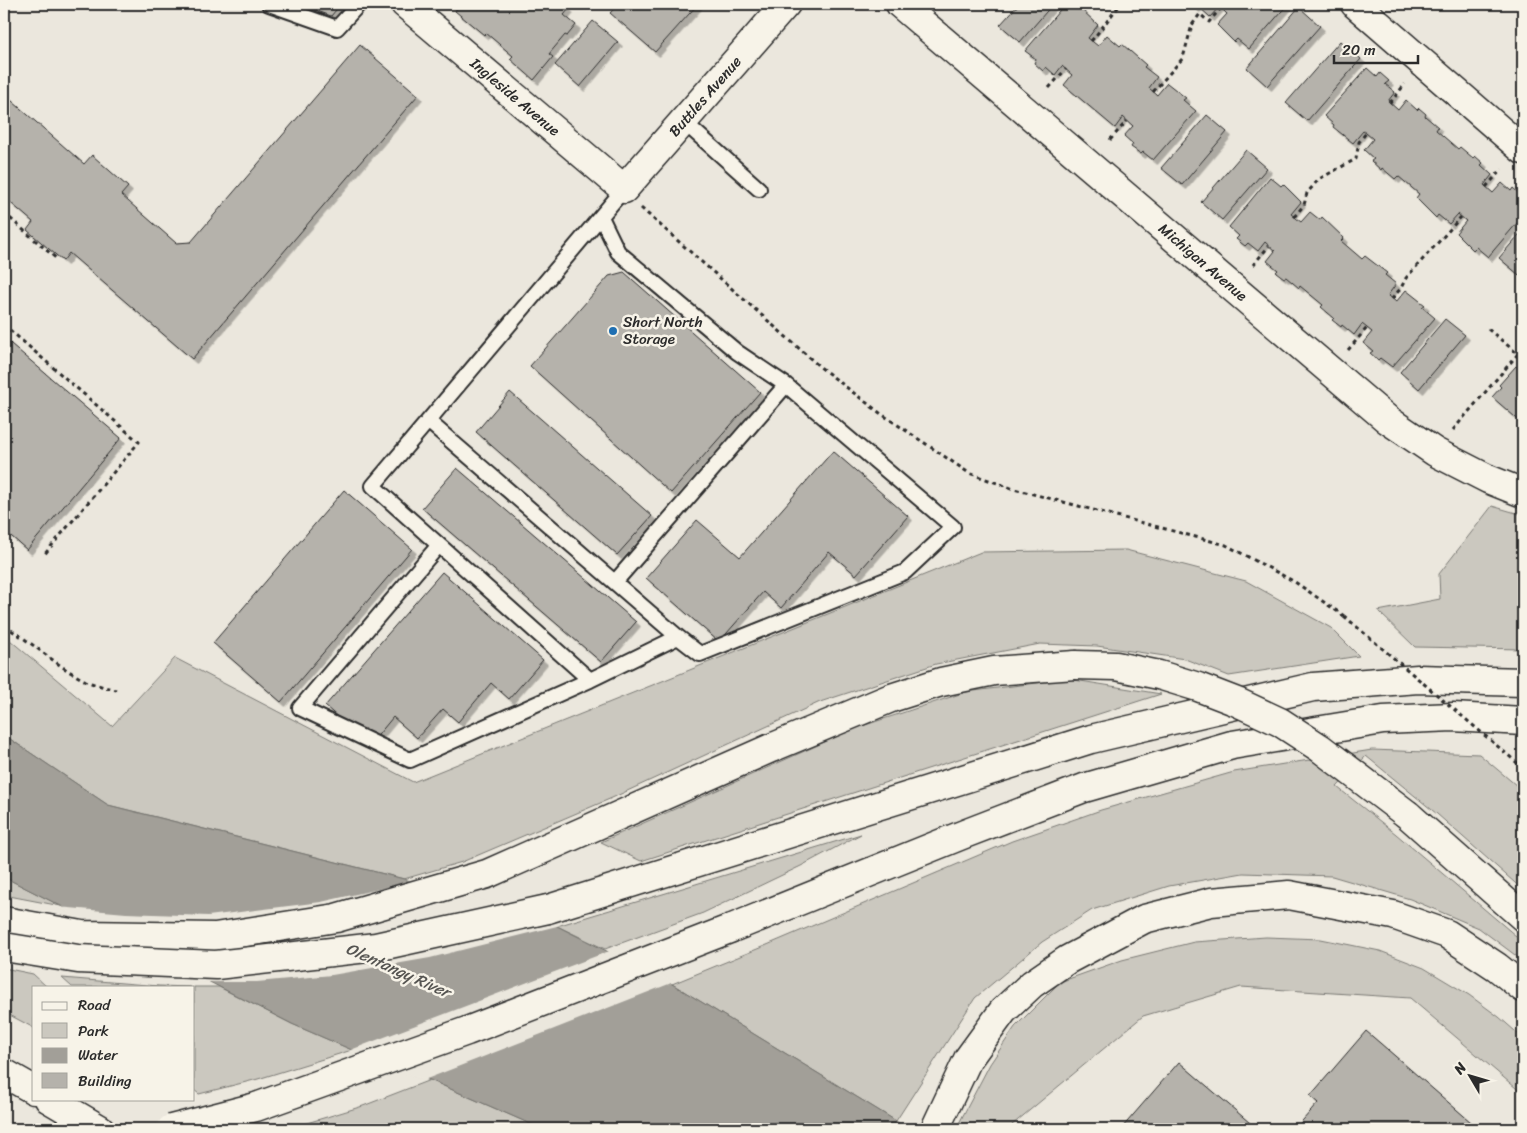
<svg xmlns="http://www.w3.org/2000/svg" width="1527" height="1133" font-family="Sriracha,sans-serif">
  <style>
    .green { fill: #cbc8bf; stroke: #7b7a75 }
    .water { fill: #a29f98; stroke: #72716c }
    .pier { fill: #ebe7dd }
    .building { fill: #b5b2ab; stroke: #2b2b2b; filter: url(#shadow) }
    .lines { fill: none; stroke-linecap: round; stroke-linejoin: round }
    .service-casing { stroke: #2b2b2b; stroke-width: 18 }
    .minor-casing { stroke: #2b2b2b; stroke-width: 31 }
    .motorway-casing { stroke: #2b2b2b; stroke-width: 31 }
    .path { stroke: #2b2b2b; stroke-width: 3; stroke-dasharray: 4 4; stroke-linecap: butt }
    .service { stroke: #f7f3e8; stroke-width: 14 }
    .minor { stroke: #f7f3e8; stroke-width: 28 }
    .motorway { stroke: #f7f3e8; stroke-width: 28 }
    .motorway-bridge-casing { stroke: #2b2b2b; stroke-width: 31; stroke-linecap: butt }
    .path-bridge { stroke: #2b2b2b; stroke-width: 3; stroke-dasharray: 4 4; stroke-linecap: butt }
    .motorway-bridge { stroke: #f7f3e8; stroke-width: 28 }
    .poi-dot { fill: #1f6fb2; stroke: #f7f3e8; stroke-width: 2 }
    .labels { text-anchor: middle; dominant-baseline: central; stroke-width: 5; stroke-linejoin: round; paint-order: stroke }
    .street-label { font-size: 15px; fill: #2b2b2b; stroke: #f7f3e8 }
    .poi-label { font-size: 15px; fill: #2b2b2b; stroke: #f7f3e8; text-anchor: start }
    .water-label { font-size: 16px; font-style: italic; fill: #555451; stroke: #f7f3e8 }
  </style>
  <defs>
    <filter id="shadow"><feDropShadow dx="4.5" dy="4.5" stdDeviation="0" flood-color="#0004"/></filter>
  </defs>
  <rect width="100%" height="100%" fill="#ebe7dd"/>
  <filter id="ink" filterUnits="userSpaceOnUse"><feTurbulence type="fractalNoise" baseFrequency=".02" numOctaves="2"/><feDisplacementMap in="SourceGraphic" scale="10" xChannelSelector="R" yChannelSelector="G"/><feConvolveMatrix kernelMatrix="1 2 1 2 8 2 1 2 1" color-interpolation-filters="sRGB"/></filter>
  <g filter="url(#ink)">
    <path class="green" d="M1492,506L1523,515V649L1415,647L1378,611L1440,599L1439,574Z
      M1126,550L1246,581L1331,628L1359,656L1229,676L1185,659L1097,646L1040,644L936,664L820,702L612,798L462,862L404,879L108,805L4,735V635L112,726L175,658L413,782L981,552Z
      M1068,679L1161,694L641,861L601,842L856,728L966,692Z
      M1372,750L1479,754L1523,791V890L1437,814L1366,756L1337,787L1396,834L1523,942V961L1479,928L1410,899L1332,876L1243,873L1169,886L1092,910L1042,942L975,998L896,1121L672,984L767,945L1012,841L1101,810L1234,772Z
      M861,834L801,866L703,913L605,949L557,926Z
      M4,877L61,906L4,895Z
      M1266,937L1321,939L1380,951L1424,968L1469,995L1499,1017L1523,1038V1094L1410,998L1241,987L1143,1016L1012,1125L1017,1129H956L990,1064L1015,1027L1060,982L1122,960L1194,942Z
      M4,968L33,974L47,987H34V1028L4,1012Z
      M62,978L159,986L190,987H72Z
      M194,987H219L292,1024L352,1050L258,1079L199,1094L194,1090Z
      M430,1080L542,1129H287L363,1106Z"/>
    <path class="water" d="M4,735L108,805L404,879L557,926L672,984L896,1121L906,1129H542L430,1080L352,1050L292,1024L4,877Z"/>
    <path class="pier" d="M413,879L561,925L430,958L332,975L257,982H204L58,907L126,913L208,916L321,902L392,886Z
      M612,950L674,982L424,1080L348,1051Z"/>
    <path class="building" d="M299,4H341L331,16Z
      M453,4H563L569,9L564,15L576,25L567,36L565,35L549,54L553,57L534,80L510,59L513,56L486,33L484,35L455,11L457,8Z
      M618,4H698L655,52L610,13Z
      M1019,4H1053L1020,42L1000,25Z
      M1065,4H1071L1078,10L1080,8L1098,25L1088,38L1098,46L1107,35L1120,46L1122,44L1146,65L1144,67L1157,77L1149,88L1157,95L1167,83L1186,98L1183,100L1196,111L1153,160L1143,152L1141,154L1131,147L1133,144L1124,136L1133,126L1123,117L1115,128L1064,85L1072,75L1062,66L1055,75L1046,67L1043,71L1034,63L1036,59L1025,51Z
      M1191,4H1288L1249,49L1237,39L1234,42L1217,25L1227,14L1221,8L1219,7L1210,17L1198,6L1195,8Z
      M1299,7L1320,26L1267,86L1247,68Z
      M593,21L618,42L580,87L555,65Z
      M1340,41L1361,59L1307,121L1286,103Z
      M360,45L418,95L192,359L69,253L63,261L27,230L33,222L4,197V94L84,164L92,155L128,187L121,195L176,243L191,242Z
      M1367,68L1377,77L1380,73L1389,81L1385,84L1395,92L1388,101L1398,110L1406,100L1417,110L1419,108L1426,114L1425,116L1438,127L1436,130L1458,149L1460,147L1473,158L1475,156L1483,163L1481,165L1492,175L1484,185L1493,193L1502,183L1511,191L1513,188L1521,195L1519,197L1523,201V216L1488,257L1476,247L1473,250L1456,233L1466,221L1458,214L1449,224L1438,215L1436,218L1416,198L1419,194L1398,176L1395,179L1382,168L1381,170L1371,161L1374,159L1364,150L1373,139L1366,133L1363,131L1353,143L1333,127L1334,125L1324,116Z
      M1207,115L1227,132L1182,185L1161,168Z
      M1246,150L1267,168L1222,220L1201,202Z
      M1270,177L1281,186L1283,184L1301,202L1291,214L1301,222L1310,212L1320,220L1322,217L1344,238L1341,241L1362,259L1365,256L1387,273L1385,275L1396,284L1388,295L1396,302L1406,290L1425,305L1422,307L1435,318L1392,367L1380,358L1378,360L1370,353L1373,351L1363,343L1372,332L1362,324L1354,335L1342,325L1341,327L1332,320L1334,318L1321,307L1323,305L1300,286L1299,288L1286,277L1284,278L1276,272L1278,270L1267,261L1275,251L1265,242L1258,251L1248,243L1245,246L1236,239L1239,236L1229,227Z
      M1523,230V270L1519,275L1499,258Z
      M624,272L760,392L671,493L530,366L609,276Z
      M1445,319L1465,335L1419,389L1400,372Z
      M4,338L121,438L27,550L4,530Z
      M1516,366L1523,372V424L1492,397L1501,387L1499,385Z
      M510,392L652,516L617,555L476,432Z
      M833,451L908,516L856,575L829,552L781,608L763,592L719,642L646,578L697,520L740,557Z
      M457,468L636,622L601,662L422,508Z
      M344,490L412,549L281,702L213,643Z
      M442,572L543,660L509,699L491,683L458,722L443,709L417,738L393,717L374,740L359,727L355,732L325,706Z
      M1366,1031L1380,1043L1479,1129H1295L1318,1103L1310,1096Z
      M1179,1062L1257,1129H1121Z"/>
    <g class="lines">
      <defs>
        <path id="service" d="M269,4L337,28L359,4
          M684,122L759,189
          M601,217L618,252L737,352L786,385L953,527L905,572L700,654L678,637
          M428,421L678,637L590,680
          M439,545L300,708L410,760L590,680L373,486L624,189
          M615,582L786,385"/>
        <g id="minor">
          <path id="s1" d="M405,4L624,189L786,4"/>
          <path id="s2" d="M900,4L1388,420L1435,452L1488,479L1523,493"/>
          <path d="M1355,4L1523,150"/>
        </g>
        <path id="motorway" d="M1408,815L1523,917
          M548,909L1091,739L1313,687L1418,679L1523,682
          M4,921L82,935L215,937L336,918L487,874L771,748L891,698L941,682L994,671L1075,665
          M732,928L967,833L1084,788L1232,745L1383,720L1453,717L1523,721
          M4,1073L34,1090
          M49,1099L100,1129
          M935,1129L968,1059L1003,1011L1032,984L1067,960L1144,919L1211,902L1289,895L1393,915L1447,934L1497,967L1523,988"/>
      </defs>
      <use href="#service" class="service-casing"/>
      <use href="#minor" class="minor-casing"/>
      <use href="#motorway" class="motorway-casing"/>
      <path class="path" d="M1091,41C1102,29 1110,16 1121,4
        M1049,88L1066,69
        M1153,92L1183,58L1192,25L1200,14L1209,22L1221,8
        M1390,103L1405,84
        M1110,140L1127,121
        M1486,187L1502,169
        M641,208L820,367L880,413L969,473L1014,489L1226,545L1295,582L1344,616
        M4,213L58,260
        M1294,217L1304,205L1307,193L1319,179L1356,159L1359,142L1366,133
        M1253,265L1269,246
        M1392,299L1401,288L1406,278L1461,217
        M4,325L139,442L43,556
        M1488,329L1518,354L1523,362
        M1348,350L1367,328
        M1453,430L1523,348
        M4,626C33,642 56,666 86,681C95,685 106,687 116,690
        M1515,761L1523,768"/>
      <use href="#service" class="service"/>
      <use href="#minor" class="minor"/>
      <use href="#motorway" class="motorway"/>
      <defs>
        <path id="motorway-bridge" d="M1075,665L1116,666L1159,675L1198,687L1237,702L1280,722L1320,748L1408,815
          M4,947L78,959L216,965L376,947L548,909
          M171,1129L256,1107L467,1031L732,928"/>
      </defs>
      <use href="#motorway-bridge" class="motorway-bridge-casing"/>
      <path class="path-bridge" d="M1344,616L1515,761"/>
      <use href="#motorway-bridge" class="motorway-bridge"/>
    </g>
  </g>
  <circle class="poi-dot" cx="613" cy="331" r="5"/>
  <g class="labels">
    <g class="street-label">
      <text stroke="none"><textPath href="#s1" startOffset="144">Ingleside Avenue</textPath></text>
      <text stroke="none"><textPath href="#s1" startOffset="410">Buttles Avenue</textPath></text>
      <text stroke="none"><textPath href="#s2" startOffset="398">Michigan Avenue</textPath></text>
    </g>
    <g class="poi-label">
      <text x="623" y="322">Short North<tspan x="623" dy="17">Storage</tspan></text>
    </g>
    <g class="water-label">
      <text transform="translate(398 970) rotate(24)">Olentangy River</text>
    </g>
  </g>
  <rect width="1527" height="1133" fill="none" stroke="#f7f3e8" stroke-width="20"/>
  <rect x="10" y="10" width="1507" height="1113" fill="none" stroke="#2b2b2b" stroke-width="2" filter="url(#ink)"/>
  <rect x="32" y="986" width="162" height="115" fill="#f7f3e8" stroke="#a5a39c"/>
  <rect x="42" y="1002" width="25" height="8" fill="#f7f3e8" stroke="#a5a39c"/>
  <text x="78" y="1010" font-size="15" fill="#2b2b2b">Road</text>
  <rect x="42" y="1023" width="25" height="15" fill="#cbc8bf" stroke="#a5a39c"/>
  <text x="78" y="1036" font-size="15" fill="#2b2b2b">Park</text>
  <rect x="42" y="1048" width="25" height="15" fill="#a29f98" stroke="#a5a39c"/>
  <text x="78" y="1060" font-size="15" fill="#2b2b2b">Water</text>
  <rect x="42" y="1073" width="25" height="15" fill="#b5b2ab" stroke="#a5a39c"/>
  <text x="78" y="1086" font-size="15" fill="#2b2b2b">Building</text>
  <g transform="translate(1470 1076) rotate(308)" stroke="#f7f3e8" stroke-width="4" paint-order="stroke">
  <path d="M0-4L9 19L0 12L-9 19Z" fill="#2b2b2b"/>
  <text y="-8" font-size="14" font-weight="bold" text-anchor="middle" fill="#2b2b2b">N</text>
  </g>
  <path d="M1334 55v8h84v-8" fill="none" stroke="#2b2b2b" stroke-width="2.5"/>
  <text x="1342" y="55" font-size="15" fill="#2b2b2b" stroke="#f7f3e8" stroke-width="4" paint-order="stroke">20 m</text>
</svg>
